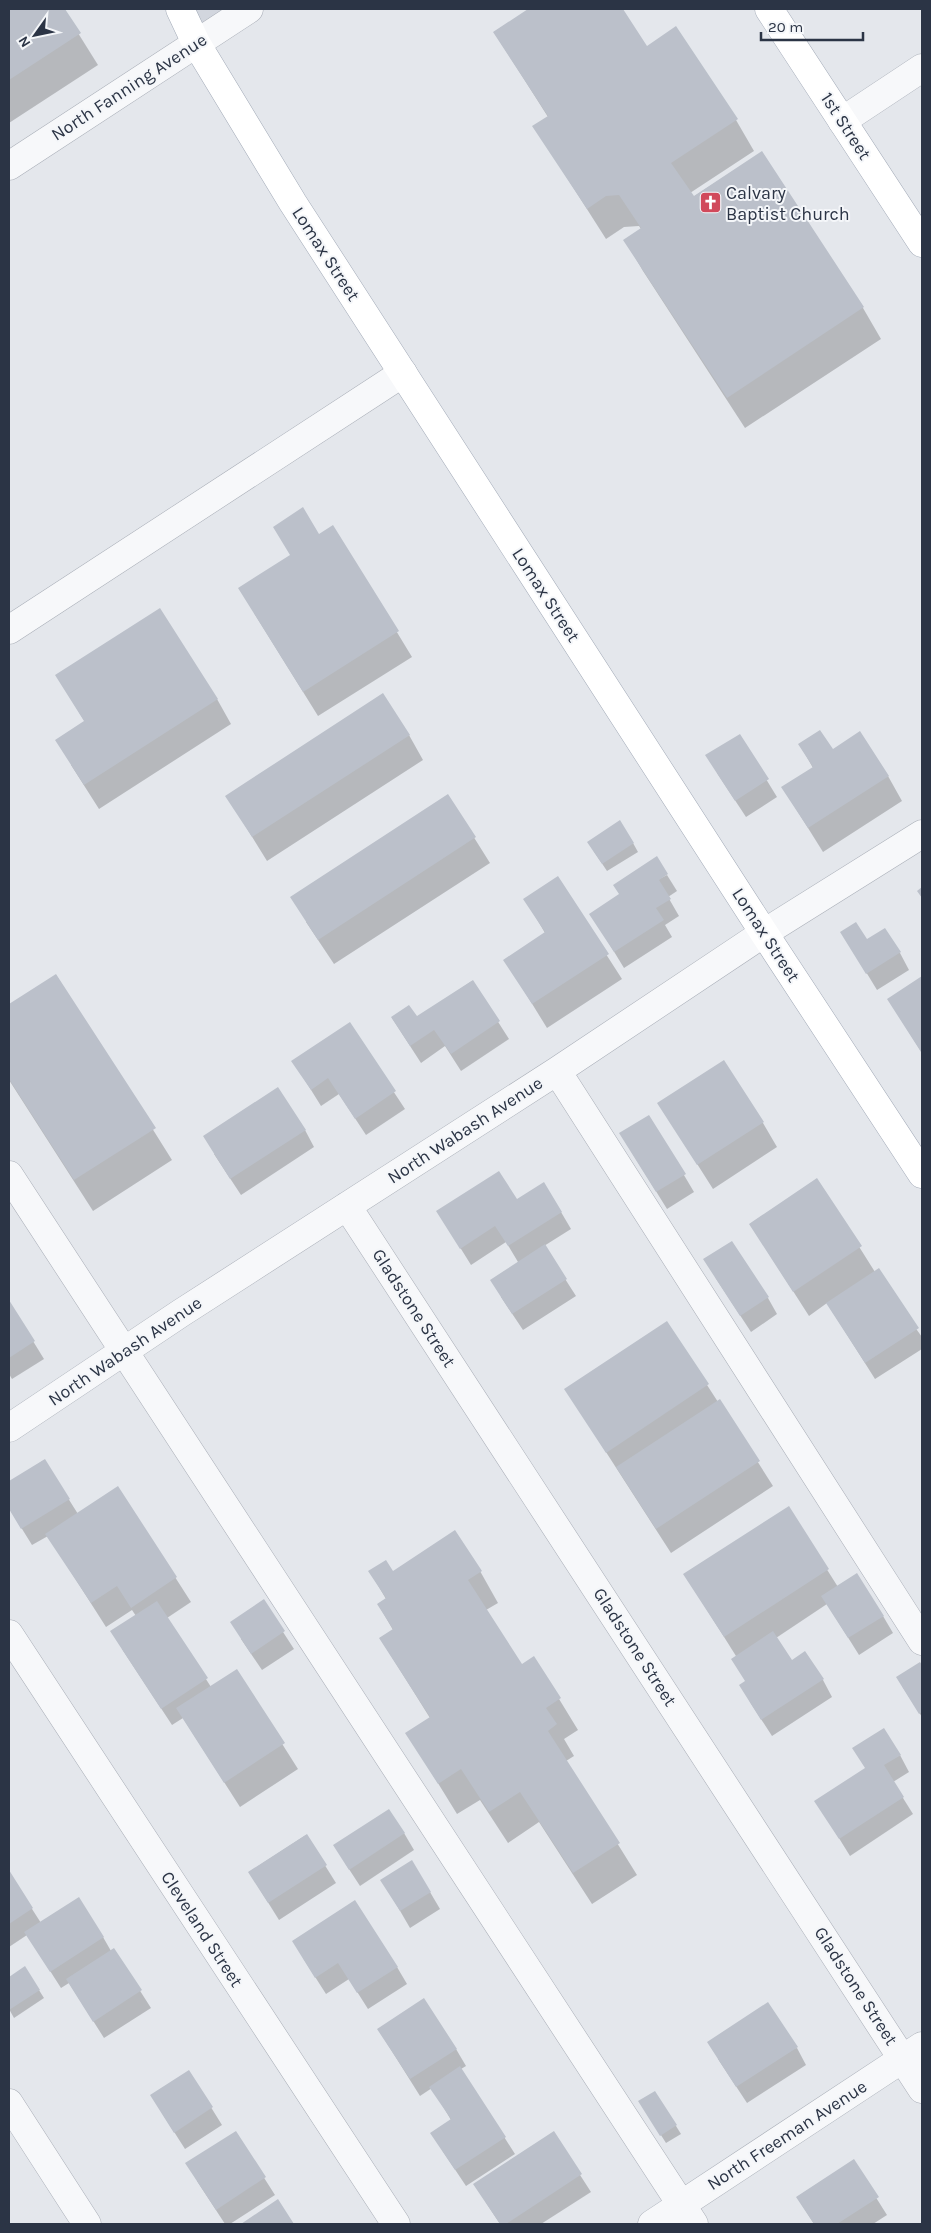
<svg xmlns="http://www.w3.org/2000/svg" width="931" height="2233" font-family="Karla,sans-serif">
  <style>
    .built { fill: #d2d6de }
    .shadow { fill: #0003 }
    .building { fill: #bbc0ca }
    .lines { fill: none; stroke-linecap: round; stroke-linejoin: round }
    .minor-casing { stroke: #a9aeb7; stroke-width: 29 }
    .major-casing { stroke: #a3abb8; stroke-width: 29 }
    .minor { stroke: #f7f8fa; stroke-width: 28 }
    .major { stroke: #fff; stroke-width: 28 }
    .labels { text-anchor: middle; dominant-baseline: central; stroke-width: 4; stroke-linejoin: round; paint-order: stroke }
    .street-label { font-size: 18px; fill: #2b3445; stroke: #f4f6f9 }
    .poi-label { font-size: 18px; fill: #2b3445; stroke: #f4f6f9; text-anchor: start }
  </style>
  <rect width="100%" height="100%" fill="#e4e7ec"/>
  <path class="built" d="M180,9H249L196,43Z"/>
  <path class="shadow" d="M9,9H63L98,65L9,123Z
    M530,9H622L647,48L676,28L736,120L754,151L690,193L693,197L761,153L863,308L881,339L745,428L643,271L625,240L641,229L639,226L624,227L606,239L534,126L548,117L494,32Z
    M333,527L412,657L318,716L254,613L291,556Z
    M57,676L217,699L231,724L99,809L71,765L85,722Z
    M409,735L423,760L267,861L227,796Z
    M739,735L777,797L746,817L717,773Z
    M800,745L832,750L888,776L902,801L823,852L783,788L813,768Z
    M448,796L490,863L334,964L306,922Z
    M633,843L638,852L607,871L593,850Z
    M667,875L677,891L668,897L679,916L665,925L672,937L624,968L591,914Z
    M557,878L622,979L547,1028L505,960L545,933L525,899Z
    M867,941L900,953L909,970L877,990L852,949Z
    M56,975L172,1160L93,1211L9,1080V1006Z
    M922,978V1053L889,1000Z
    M472,981L509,1039L461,1071L445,1046L421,1063L392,1018H417Z
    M349,1024L405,1109L366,1135L339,1094L321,1106L293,1061Z
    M659,1104L763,1123L777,1147L713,1189Z
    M649,1116L694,1192L667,1209L631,1151Z
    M305,1130L314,1147L241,1195L214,1154Z
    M817,1180L875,1272L922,1337V1349L875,1379L827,1303L809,1316L750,1224Z
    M516,1201L561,1212L571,1229L544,1246L576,1296L523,1330L501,1297L518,1262L506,1242L471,1265L448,1228Z
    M715,1277L768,1298L777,1314L751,1332Z
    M9,1302L44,1359L12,1379L9,1374Z
    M667,1323L718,1402L719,1401L773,1486L671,1553L566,1390Z
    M44,1460L78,1514L118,1488L191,1602L167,1618L211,1687L236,1671L298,1769L240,1807L183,1718L172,1725L122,1649L136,1616L132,1610L106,1627L48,1536L32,1545L9,1508V1483Z
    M788,1508L838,1587L883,1616L893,1633L859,1655L827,1604L776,1638L792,1661L823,1680L832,1697L772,1736L750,1702L746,1682L736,1656L685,1575Z
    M480,1571L498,1603L486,1610L522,1666L534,1658L578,1730L564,1739L574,1756L566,1761L637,1875L592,1904L539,1822L508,1843L480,1800L457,1814L407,1733L430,1718L380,1638L393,1630L378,1604L386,1599L370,1572Z
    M263,1601L294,1649L262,1670L241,1639Z
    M920,1663L922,1667V1717L902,1686Z
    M900,1755L909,1772L893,1782L913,1814L850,1856L816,1801Z
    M404,1833L414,1850L360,1886L345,1863Z
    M306,1835L336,1883L279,1920L249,1872Z
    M9,1873L41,1923L103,1937L111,1951L114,1950L151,2008L104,2038L69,1983L61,1988L27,1935L9,1947Z
    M430,1892L440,1909L410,1928L392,1897Z
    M303,1958L397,1967L407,1984L368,2009L349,1979L326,1994Z
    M25,1968L44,1998L14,2018L9,2009V1978Z
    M378,2029L456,2049L466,2066L461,2069L515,2154L466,2186L442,2150L451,2120L432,2088L420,2096Z
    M797,2048L806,2065L747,2103L718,2059Z
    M189,2072L222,2125L185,2149L162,2113Z
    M645,2110L676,2126L681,2134L666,2143Z
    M235,2132L275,2195L230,2224H225L197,2181Z
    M553,2133L591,2192L541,2224H500L485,2201Z
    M853,2161L887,2215L873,2224H814L797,2197Z"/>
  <path class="building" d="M9,9H65L81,33L9,80Z
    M528,9H623L647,46L676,26L738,119L671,163L694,196L762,151L864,307L727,398L623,240L641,228L619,195L606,196L587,209L532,126L548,116L493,32Z
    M303,507L319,534L333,525L399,631L303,692L238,588L290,555L273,527Z
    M160,608L218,699L84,785L55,740L84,721L55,675Z
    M383,693L410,735L252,837L225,796Z
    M820,730L833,749L860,731L889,776L808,828L781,787L813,767L798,744Z
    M740,734L769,779L735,801L705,755Z
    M448,794L476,837L318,940L290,897Z
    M620,820L634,843L602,864L587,842Z
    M657,856L668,874L659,880L671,899L656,908L664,920L614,952L589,914L619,894L613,885Z
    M558,876L609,954L532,1004L503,960L545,932L523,899Z
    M922,887V898L917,891Z
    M856,922L867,939L885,928L901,952L866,974L840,932Z
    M56,974L156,1128L74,1180L9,1079V1004Z
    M922,976V1051L921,1052L887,999Z
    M473,980L500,1021L451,1054L434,1030L410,1046L391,1017L409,1005L417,1016Z
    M350,1022L396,1091L355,1119L328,1078L311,1090L291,1061Z
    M724,1060L764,1122L697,1165L657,1103Z
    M278,1087L306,1130L230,1179L203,1136Z
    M649,1115L686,1174L656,1192L619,1133Z
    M499,1171L517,1199L544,1182L562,1212L508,1246L495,1226L460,1249L436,1211Z
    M817,1178L862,1246L793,1292L749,1224Z
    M732,1241L769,1297L740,1316L703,1259Z
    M545,1244L567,1279L512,1314L490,1280Z
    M879,1268L919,1328L865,1363L826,1303Z
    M9,1300L35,1341L9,1358Z
    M667,1321L709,1384L606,1453L564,1389Z
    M720,1399L760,1461L656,1529L616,1467Z
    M45,1459L70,1499L21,1529L9,1509V1481Z
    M118,1486L177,1577L131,1608L117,1586L91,1603L45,1534Z
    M789,1506L829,1569L724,1637L683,1574Z
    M455,1530L482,1571L468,1580L522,1664L534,1656L561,1698L546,1708L557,1724L548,1731L620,1843L573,1873L520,1792L489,1812L461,1769L438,1784L405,1733L430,1717L379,1638L393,1629L377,1604L386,1598L368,1571L386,1560L393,1571Z
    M857,1573L884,1616L848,1638L821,1596Z
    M264,1599L285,1631L251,1654L230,1622Z
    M157,1601L208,1678L161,1709L110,1631Z
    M773,1631L792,1660L805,1651L824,1679L761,1720L739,1685L745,1681L731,1659Z
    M920,1662L922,1665V1712L919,1714L896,1677Z
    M237,1669L285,1743L224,1783L176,1708Z
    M884,1728L901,1755L884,1765L904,1797L839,1839L814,1801L865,1768L852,1748Z
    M389,1809L405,1833L349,1870L333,1845Z
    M307,1834L327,1865L268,1903L248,1872Z
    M412,1860L431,1892L400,1911L380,1880Z
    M9,1870L33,1908L9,1924Z
    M79,1897L104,1937L50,1972L24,1932Z
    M355,1900L398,1967L357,1993L338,1963L315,1978L292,1941Z
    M114,1948L142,1990L93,2022L66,1979Z
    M25,1966L40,1990L9,2010V1977Z
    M424,1998L457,2049L410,2079L377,2029Z
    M768,2002L798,2047L736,2087L707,2042Z
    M460,2066L506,2137L455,2170L430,2133L451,2119L429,2087Z
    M189,2070L213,2107L174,2133L150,2095Z
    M655,2091L677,2125L660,2136L638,2101Z
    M236,2131L266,2177L216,2210L185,2163Z
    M554,2131L582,2174L506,2224H500L473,2184Z
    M854,2159L879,2197L837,2224H814L796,2197Z
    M278,2199L294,2224H241Z"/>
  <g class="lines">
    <defs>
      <path id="minor" d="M842,121L922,68
        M9,166L249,9
        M9,630L403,373
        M557,1071L922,1641
        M9,1175L694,2224
        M347,1206L922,2089
        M9,1428L181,1313L557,1071L764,933L922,834
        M9,1634L396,2224
        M9,2103L87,2224
        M652,2224L922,2046"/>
      <path id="major" d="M180,9L196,43L293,203L764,933L922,1174
        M769,9L922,243"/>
    </defs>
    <use href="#minor" class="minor-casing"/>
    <use href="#major" class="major-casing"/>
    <use href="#minor" class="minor"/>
    <use href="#major" class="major"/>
  </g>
  <defs>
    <symbol id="church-square" viewBox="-11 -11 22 22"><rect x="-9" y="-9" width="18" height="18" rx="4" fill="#d1495b" stroke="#f4f6f9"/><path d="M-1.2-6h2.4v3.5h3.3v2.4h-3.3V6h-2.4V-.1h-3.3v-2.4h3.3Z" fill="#fff"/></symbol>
  </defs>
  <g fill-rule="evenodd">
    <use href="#church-square" x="698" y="190" width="25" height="25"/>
  </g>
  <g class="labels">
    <g class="street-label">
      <text transform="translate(129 87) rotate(-33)">North Fanning Avenue</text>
      <text transform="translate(846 126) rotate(57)">1st Street</text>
      <text transform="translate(326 254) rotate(57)">Lomax Street</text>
      <text transform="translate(546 595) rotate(57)">Lomax Street</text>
      <text transform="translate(766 935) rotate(57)">Lomax Street</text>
      <text transform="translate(465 1130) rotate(-33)">North Wabash Avenue</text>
      <text transform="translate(414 1308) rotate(57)">Gladstone Street</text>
      <text transform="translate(125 1351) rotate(-34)">North Wabash Avenue</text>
      <text transform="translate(635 1647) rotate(57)">Gladstone Street</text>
      <text transform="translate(202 1929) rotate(57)">Cleveland Street</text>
      <text transform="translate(856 1986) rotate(57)">Gladstone Street</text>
      <text transform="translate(787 2135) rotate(-33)">North Freeman Avenue</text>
    </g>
    <g class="poi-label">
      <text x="726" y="193">Calvary<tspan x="726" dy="21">Baptist Church</tspan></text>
    </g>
  </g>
  <rect width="931" height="2233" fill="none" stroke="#2b3445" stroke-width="20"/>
  <g transform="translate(35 35) rotate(237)" stroke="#f4f6f9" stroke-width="4" paint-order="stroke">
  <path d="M0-4L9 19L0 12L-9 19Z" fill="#2b3445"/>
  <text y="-8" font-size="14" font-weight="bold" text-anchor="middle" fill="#2b3445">N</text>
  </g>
  <path d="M761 32v8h102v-8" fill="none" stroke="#2b3445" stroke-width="2.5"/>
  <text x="768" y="32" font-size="15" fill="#2b3445" stroke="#f4f6f9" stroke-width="4" paint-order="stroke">20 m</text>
</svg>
